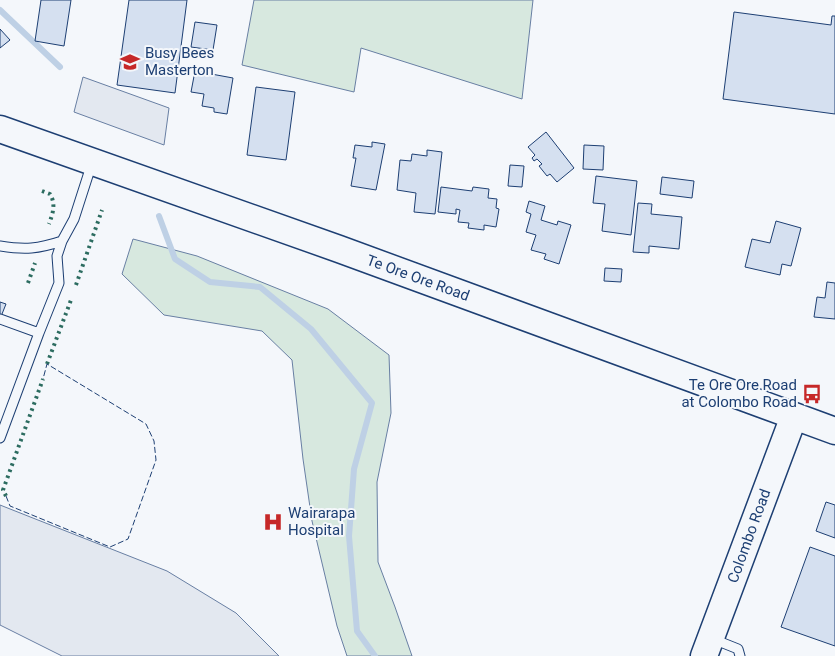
<svg xmlns="http://www.w3.org/2000/svg" width="835" height="656" font-family="Roboto,sans-serif">
  <style>
    .green { fill: #d7e8df; stroke: #687fa3 }
    .parking { fill: #e3e8f0; stroke: #687fa3 }
    .lines { fill: none; stroke-linecap: round; stroke-linejoin: round }
    .stream { stroke: #bed0e5; stroke-width: 6 }
    .building { fill: #d5e0f0; stroke: #1d3f73 }
    .lane-casing { stroke: #1d3f73; stroke-width: 11 }
    .secondary-casing { stroke: #1d3f73; stroke-width: 29 }
    .lane { stroke: #f4f7fb; stroke-width: 9 }
    .secondary { stroke: #f4f7fb; stroke-width: 26 }
    .hedge { stroke: #2c6c60; stroke-width: 4; stroke-dasharray: 2.5 4; stroke-linecap: butt }
    .fence { stroke: #1d3f73; stroke-width: 1; stroke-dasharray: 6 2.5; stroke-linecap: butt }
    .labels { text-anchor: middle; dominant-baseline: central; stroke-width: 4; stroke-linejoin: round; paint-order: stroke }
    .poi-label { font-size: 15px; fill: #1d3f73; stroke: #f4f7fb; text-anchor: start }
    .street-label { font-size: 15px; fill: #1d3f73; stroke: #f4f7fb }
  </style>
  <rect width="100%" height="100%" fill="#f4f7fb"/>
  <path class="green" d="M254,0H533L522,99L361,48L354,92L242,65Z
    M133,239L197,256L328,309L389,355L391,413L377,482L378,562L395,607L412,656H347L337,626L312,521L303,459L292,360L262,331L164,315L122,274Z"/>
  <path class="parking" d="M83,77L169,108L164,145L74,112Z
    M0,505L167,571L236,613L279,656H62L0,625Z"/>
  <g class="lines">
    <path class="stream" d="M0,10L60,67
      M159,216L175,259L210,282L260,287L311,329L372,403L354,469L349,536L357,631L375,656"/>
  </g>
  <path class="building" d="M41,0H71L64,46L35,41Z
    M129,0H187L175,93L117,85Z
    M734,12L831,25L832,16H835V114L723,99Z
    M195,22L217,25L213,50L191,47Z
    M0,29L10,40L0,48Z
    M195,71L233,78L227,114L214,112V108L202,106L204,94L191,92Z
    M256,87L295,92L286,160L247,155Z
    M546,132L574,168L557,182L550,174L547,176L539,166L542,164L537,159L534,161L532,158L535,155L528,147Z
    M372,142L385,144L376,190L351,186L356,158H353L355,145L372,147Z
    M584,145L604,146L603,170L583,169Z
    M427,150L442,152L435,214L414,212L416,193L397,190L400,160L411,161L412,154L427,156Z
    M510,165L524,166L522,187L508,186Z
    M596,176L637,181L631,235L602,231L605,204L593,203Z
    M662,177L694,181L692,198L660,194Z
    M441,187L472,191L473,187L489,189L488,198L497,199L496,208L499,209L496,227L484,225V230L468,228L469,223L458,222L460,210L456,209V214L438,212Z
    M529,201L545,206L541,220L557,225L558,221L571,225L559,264L544,259L546,254L531,250L536,235L526,232L531,214L526,212Z
    M638,203L652,204L651,214L682,217L679,249L649,246V253L633,252Z
    M776,221L801,228L791,266L782,264L780,275L745,267L752,239L770,243Z
    M605,268L622,269L621,282L604,281Z
    M827,282L835,283V319L814,317L817,297L825,298Z
    M0,302L6,304L0,319Z
    M826,502L835,505V538L816,531Z
    M810,547L835,556V646L781,627Z"/>
  <g class="lines">
    <defs>
      <path id="lane" d="M0,246C25,250 38,249 62,241
        M0,319L39,333
        M0,438L39,333L59,283L57,256L62,241L74,219L92,163
        M713,639L738,649L740,656"/>
      <path id="secondary" d="M0,129L339,249L835,431
        M704,656L794,416"/>
    </defs>
    <use href="#lane" class="lane-casing"/>
    <use href="#secondary" class="secondary-casing"/>
    <use href="#lane" class="lane"/>
    <use href="#secondary" class="secondary"/>
    <path class="hedge" d="M42,191L50,194C56,204 53,213 49,224
      M28,283L35,263
      M76,285L102,210
      M47,364L71,300
      M6,496L3,490L43,379"/>
    <path class="fence" d="M6,496L10,506L15,508L110,547L128,539L156,460L154,441L146,424L47,364L43,379"/>
  </g>
  <defs>
    <symbol id="school-bare" viewBox="-9 -9 18 18"><path d="M0-5L7-2L0 1L-7-2ZM-4 1L0 2.5L4 1V4Q0 6-4 4Z" fill="#c62828" stroke="#f4f7fb" stroke-width="2.5" paint-order="stroke"/></symbol>
    <symbol id="bus-bare" viewBox="-9 -9 18 18"><path d="M-5-6H5V4H4V6H2V4H-2V6H-4V4H-5ZM-3.5-4V0h7V-4ZM-3.5 1.2v1.5H-2V1.2ZM2 1.2v1.5H3.5V1.2Z" fill="#c62828" stroke="#f4f7fb" stroke-width="2.5" paint-order="stroke"/></symbol>
    <symbol id="hospital-bare" viewBox="-9 -9 18 18"><path d="M-5-5h3v3.5h4V-5h3V5h-3V1.5h-4V5h-3Z" fill="#c62828" stroke="#f4f7fb" stroke-width="2.5" paint-order="stroke"/></symbol>
  </defs>
  <g fill-rule="evenodd">
    <use href="#school-bare" x="116" y="48" width="28" height="28"/>
    <use href="#bus-bare" x="798" y="380" width="28" height="28"/>
    <use href="#hospital-bare" x="259" y="508" width="28" height="28"/>
  </g>
  <g class="labels">
    <g class="poi-label">
      <text x="145" y="53">Busy Bees<tspan x="145" dy="17">Masterton</tspan></text>
      <text x="797" y="385" text-anchor="end">Te Ore Ore Road<tspan x="797" dy="17">at Colombo Road</tspan></text>
      <text x="288" y="513">Wairarapa<tspan x="288" dy="17">Hospital</tspan></text>
    </g>
    <g class="street-label">
      <text transform="translate(418 278) rotate(20)">Te Ore Ore Road</text>
      <text transform="translate(749 536) rotate(-70)">Colombo Road</text>
    </g>
  </g>
</svg>
